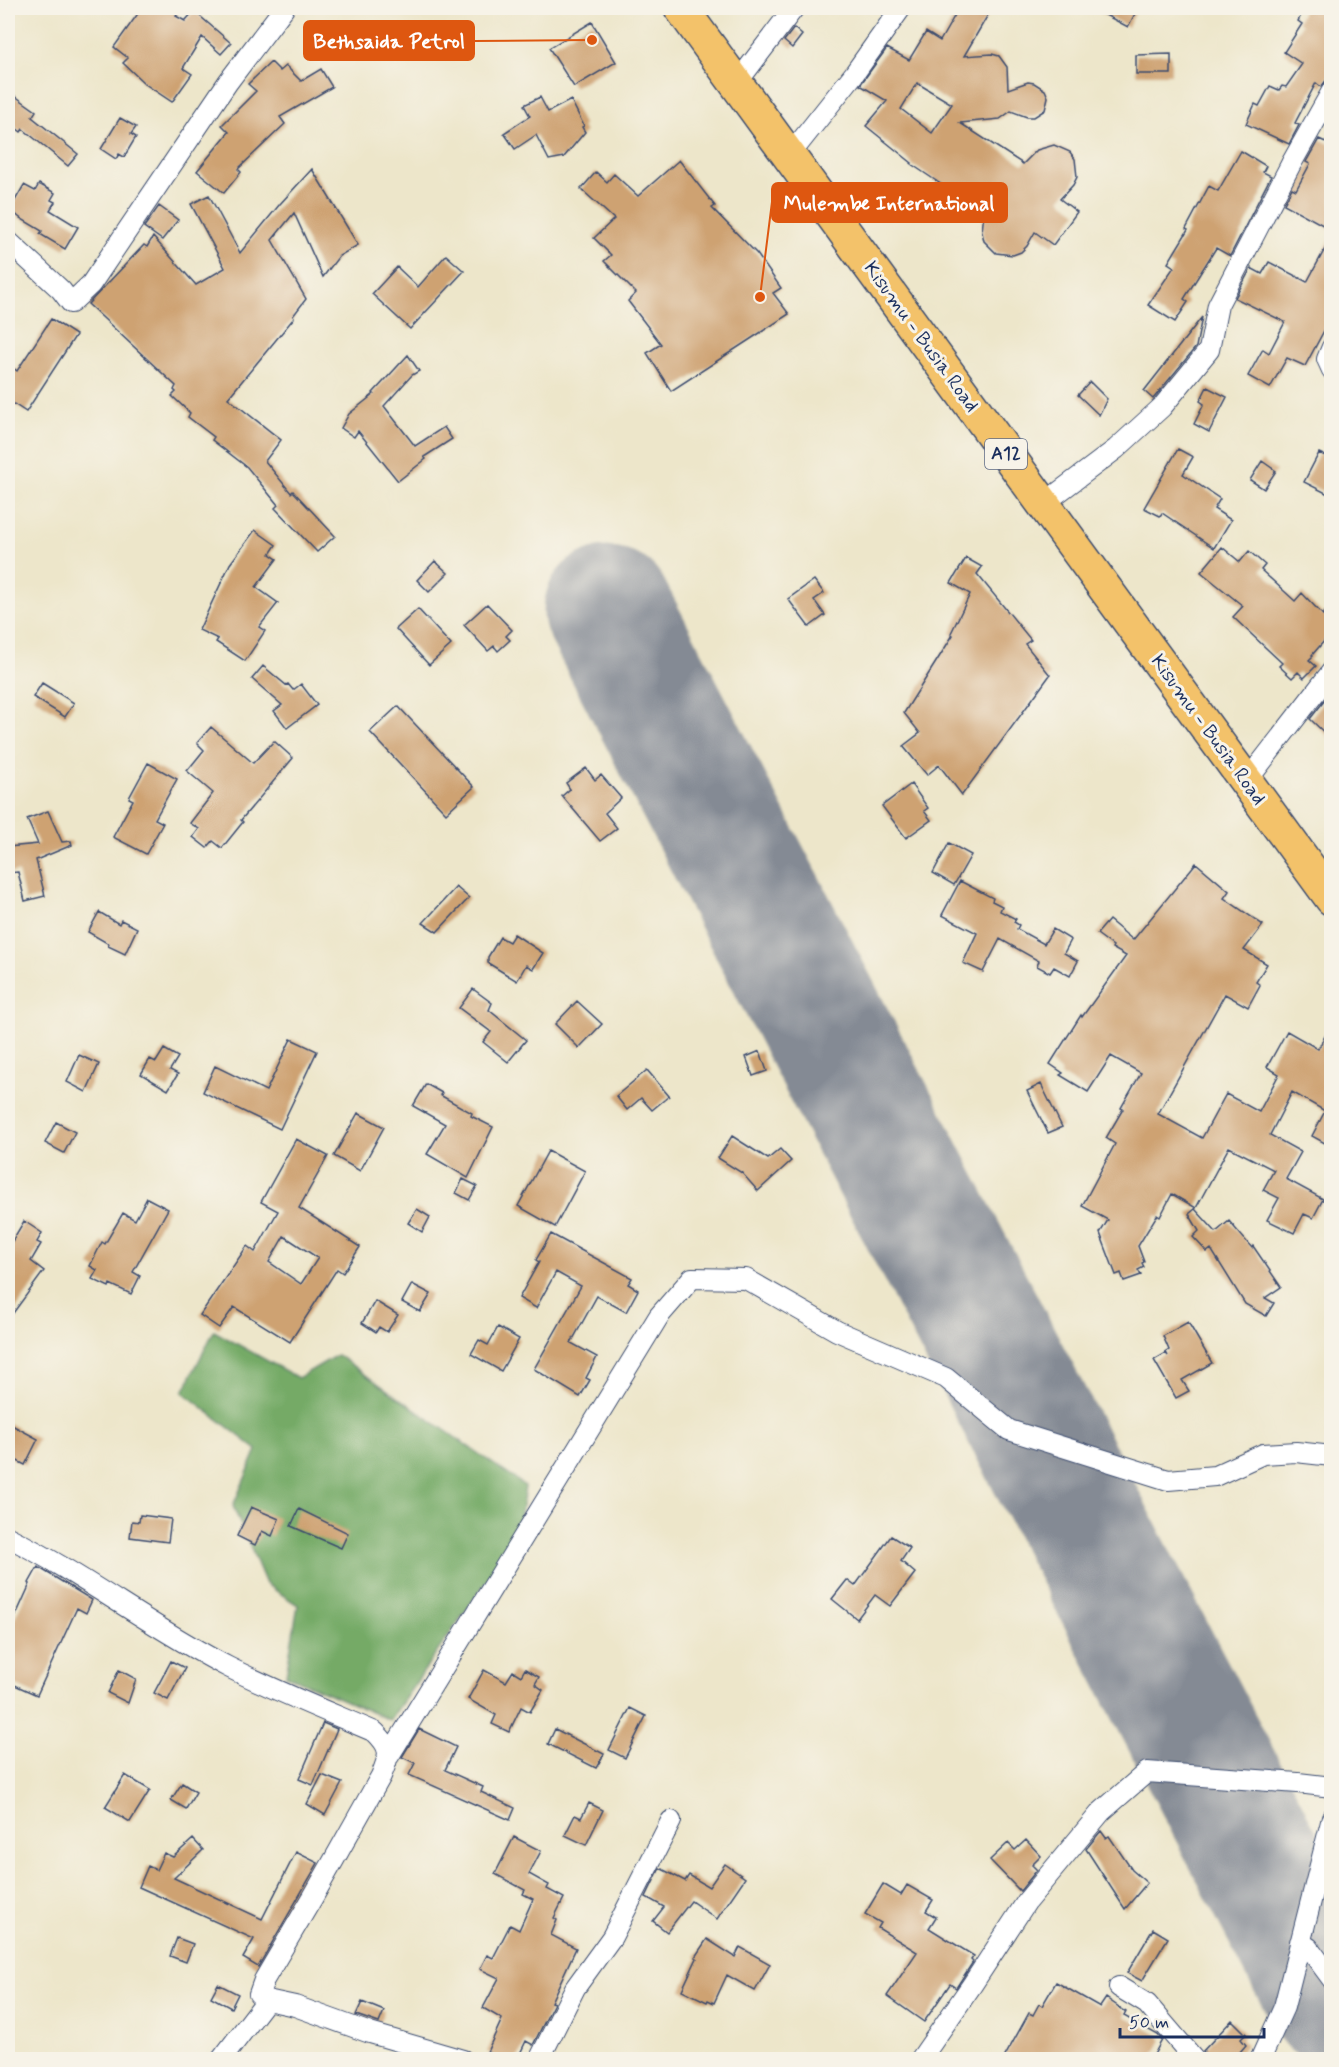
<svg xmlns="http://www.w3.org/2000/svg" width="1339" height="2067" font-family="Mynerve,sans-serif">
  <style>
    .forest { fill: #75aa66; stroke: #486c62; stroke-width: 1.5 }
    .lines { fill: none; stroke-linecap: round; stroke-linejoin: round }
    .runway { stroke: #848a94; stroke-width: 129 }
    .building { fill: #cea272; fill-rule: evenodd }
    .minor-casing { stroke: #3a4a6e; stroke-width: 22 }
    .trunk-casing { stroke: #3a4a6e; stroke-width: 36 }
    .minor { stroke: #fff; stroke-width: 20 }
    .trunk { stroke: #f3c26a; stroke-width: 33 }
    .labels { text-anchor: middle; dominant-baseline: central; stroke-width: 6; stroke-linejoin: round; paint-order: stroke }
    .shield { fill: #f7f3e8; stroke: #5d6a87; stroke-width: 1.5 }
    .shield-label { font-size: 18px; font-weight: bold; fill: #1b2f5e }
    .street-label { font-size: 20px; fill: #1b2f5e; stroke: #f7f3e8 }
    .leader { fill: none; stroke: #de5710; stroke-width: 2 }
    .callout-dot { fill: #de5710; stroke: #f7f3e8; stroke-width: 2 }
    .callout { fill: #de5710; stroke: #de5710; stroke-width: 2 }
    .callout-label { font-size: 21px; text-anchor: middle; font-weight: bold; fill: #fff }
  </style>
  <rect width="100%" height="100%" fill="#f7f3e8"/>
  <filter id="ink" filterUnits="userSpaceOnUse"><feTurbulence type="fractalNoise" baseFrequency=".0167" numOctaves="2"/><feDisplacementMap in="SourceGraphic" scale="12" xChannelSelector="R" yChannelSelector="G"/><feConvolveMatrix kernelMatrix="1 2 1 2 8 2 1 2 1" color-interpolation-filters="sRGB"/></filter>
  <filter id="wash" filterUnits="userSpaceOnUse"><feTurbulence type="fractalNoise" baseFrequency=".008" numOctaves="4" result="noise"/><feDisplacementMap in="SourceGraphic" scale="24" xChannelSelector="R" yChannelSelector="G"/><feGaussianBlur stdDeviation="1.35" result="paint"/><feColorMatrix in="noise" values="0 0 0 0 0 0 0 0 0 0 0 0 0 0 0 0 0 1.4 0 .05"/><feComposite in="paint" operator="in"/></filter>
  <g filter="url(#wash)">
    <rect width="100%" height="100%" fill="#ede6ca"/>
    <path class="forest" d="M214,1331L298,1378L337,1355L525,1486L518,1536L390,1720L286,1675L298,1605L266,1584L233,1506L257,1450L183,1392Z"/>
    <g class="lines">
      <path class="runway" d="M608,611L1332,2001"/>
    </g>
    <g id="blocks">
      <path class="building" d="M142,8H183L176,16L185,21L194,11L231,43L221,54L202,37L183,68L192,74L172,102L145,84L123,63L128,58L114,47Z
        M959,8H992L964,56L992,54L999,56L1007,67L1008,89L1028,82L1034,83L1045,90L1048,97L1045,110L1034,117H1027L1011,111L1000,119L960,123L1023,164L1037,150L1054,145L1070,152L1075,159L1077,177L1073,185L1060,199L1077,212L1053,245L1035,232L1027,246L1021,252L1013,255L996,253L984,241L982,232L984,213L911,164L912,163L866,126L887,101L860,85L887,48L909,60L926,32L940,41ZM917,83L952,104L932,133L901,109Z
        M1092,8H1138L1128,27Z
        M1305,8H1332V73L1321,87L1316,83L1295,123L1299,125L1289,144L1246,124L1255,104L1259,106L1270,86L1279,90L1282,86L1286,87L1302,64L1284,52L1302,24L1298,21Z
        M592,22L616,62L574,87L549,48Z
        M794,28L802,35L792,48L784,41Z
        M1171,54V74H1136V55Z
        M271,62L280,71L286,66L301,81L321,69L332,87L280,117L285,124L238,169L241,172L224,193L197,171L229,132L222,125L256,91L248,84Z
        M8,91L36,111L32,117L78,154L68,166L23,129L21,132L8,122Z
        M540,97L548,112L571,100L584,126L582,127L585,132L564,157L549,160L536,135L515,149L504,133L530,116L524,105Z
        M120,118L136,127L131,134L136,137L124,157L119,154L116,159L101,149Z
        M1319,139L1332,145V230L1284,204L1292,188L1296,190L1310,164L1306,162Z
        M1241,151L1266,166L1263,172L1271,176L1230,256L1216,248L1184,299L1188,302L1175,322L1148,305L1174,267L1168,263L1188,230L1186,229L1209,186L1218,191Z
        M679,160L715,206L712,208L757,254L781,288L773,293L789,314L671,391L647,353L661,344L628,301L636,293L604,261L611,255L594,238L614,219L581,189L596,172L607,182L614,174L638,196Z
        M312,169L358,245L339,256L323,277L294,213L272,240L306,299L293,316L294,318L228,398L281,440L265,461L291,493L293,491L335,536L317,552L275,508L278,505L247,467L212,440L214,437L188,417L190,413L172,396L176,392L174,390L176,386L88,304L144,245L147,247L153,237L196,285L225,268L191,204L209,195L240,253L280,204Z
        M39,184L55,193L51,200L55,202L50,210L78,227L65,249L40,234L42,231L20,218L10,209L24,185L35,191Z
        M159,206L178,220L162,240L144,227Z
        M1332,236V330L1326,327L1305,366L1287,358L1270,388L1248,376L1263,349L1269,353L1285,322L1235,298L1251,268L1262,274L1269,262L1307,282Z
        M446,255L464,271L410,329L372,294L397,267L418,287Z
        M1202,317L1196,347L1153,399L1144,391Z
        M51,319L76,335L26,412L8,400V364L17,371Z
        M408,355L419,371L412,375L384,406L415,446L444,427L452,439L424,457L426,459L398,481L358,431L354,437L341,428L349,414L374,394L373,393Z
        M1090,382L1107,399L1099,415L1078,395Z
        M1207,387L1227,397L1209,432L1194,424L1204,404L1200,401Z
        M1178,449L1193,457L1183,474L1220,499L1214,509L1231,520L1214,548L1162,513L1160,516L1144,508Z
        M1319,453L1332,459V496L1304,482Z
        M1262,461L1276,471L1264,489L1250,480Z
        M255,530L276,545L270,554L277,559L256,587L278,603L259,627L265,631L245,661L216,642L218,639L199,630L230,564Z
        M1222,547L1240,562L1249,551L1265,565L1261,570L1295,601L1302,593L1323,615L1332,602V632L1312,655L1313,656L1309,660L1316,666L1304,678L1298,672L1292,678L1279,666L1282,663L1233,617L1243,606L1201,572Z
        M966,558L982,567L977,574L1031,640L1025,644L1050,675L962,795L939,765L927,775L903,746L920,733L904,713L953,635L951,633L970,594L951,583Z
        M435,561L448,573L429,592L417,580Z
        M814,580L824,593L814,600L825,615L809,627L788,599Z
        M487,604L512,630L506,636L510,640L498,651L494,646L488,651L464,625Z
        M418,609L451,645L429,665L396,629Z
        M263,666L286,685L288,684L293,690L301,684L317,705L287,728L274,711L282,705L252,679Z
        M42,683L74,703L65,717L33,697Z
        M1332,691V740L1310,719Z
        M398,706L474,787L446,813L370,732Z
        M211,727L253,763L274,741L293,758L241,820L243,822L222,848L213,841L207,848L193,837L199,829L190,823L213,793L187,771L204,750L197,743Z
        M148,763L177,779L155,819L163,823L146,854L113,837L133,800L129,798Z
        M586,768L595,780L601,775L621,798L605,813L617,828L600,841L562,796L570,789L566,783Z
        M911,784L928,808L924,811L931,820L906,838L882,806Z
        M48,811L62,842L71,841L72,845L36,860L45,896L25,901L18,872L8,873V847L38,844L27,819Z
        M949,843L971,855L954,885L933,873Z
        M1196,863L1229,891L1224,898L1263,925L1244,950L1267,964L1256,982L1260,985L1248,1007L1225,994L1158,1114L1202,1138L1226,1094L1259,1112L1279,1074L1267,1067L1287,1031L1318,1049L1332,1023V1147L1312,1136L1325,1111L1292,1092L1270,1135L1301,1152L1286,1179L1323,1199L1313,1218L1304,1214L1294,1233L1267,1220L1279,1198L1263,1190L1274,1170L1229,1147L1196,1208L1172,1194L1160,1217L1157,1215L1138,1246L1144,1262L1142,1263L1144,1267L1138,1270L1141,1275L1124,1281L1121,1273L1116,1275L1100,1233L1108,1220L1082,1206L1115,1144L1106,1138L1123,1109L1121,1108L1141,1073L1111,1056L1088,1092L1060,1075L1063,1073L1050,1064L1081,1015L1082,1017L1126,956L1112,948L1113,946L1097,934L1109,920L1133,940Z
        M960,881L993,898L992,901L1002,906L1000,911L1016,919L1014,922L1019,925L1017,929L1044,944L1053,929L1071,940L1064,953L1078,961L1070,976L1054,967L1050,973L1037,966L1039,961L1000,939L983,972L963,963L977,933L942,915Z
        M456,887L469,898L437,932L423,923Z
        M99,912L119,924L121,920L137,928L125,954L108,946L109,944L88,932Z
        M514,934L543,953L533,969L526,965L517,981L488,963V957L500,937L509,942Z
        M473,989L492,1003L489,1010L526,1040L508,1062L483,1042L491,1032L459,1008Z
        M577,1001L602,1024L579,1048L555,1024Z
        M291,1039L317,1051L280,1129L203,1092L215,1066L266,1091Z
        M164,1049L178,1057L170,1070L178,1074L168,1090L141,1074L150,1059L156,1062Z
        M760,1051L767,1071L753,1076L746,1057Z
        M79,1055L99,1064L86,1092L67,1082Z
        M647,1070L669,1096L652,1110L641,1098L627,1110L616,1096Z
        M426,1084L442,1093L440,1095L472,1113L471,1116L493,1127L468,1178L427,1154L445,1124L413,1106Z
        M1041,1084L1062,1127L1048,1133L1027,1091Z
        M358,1113L384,1127L360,1171L334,1156Z
        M56,1122L75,1132L64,1153L45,1143Z
        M732,1136L768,1159L780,1149L791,1161L758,1191L742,1173L718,1158Z
        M296,1139L328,1156L299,1208L360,1247L343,1273L337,1269L290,1342L234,1307L219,1328L200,1315L247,1246L255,1252L278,1211L261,1202ZM284,1236L318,1258L301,1284L269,1262Z
        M548,1151L585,1171L555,1227L518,1206Z
        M463,1179L477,1186L469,1200L456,1193Z
        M147,1198L168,1209L133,1272L140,1276L131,1294L110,1284L109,1287L92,1279L97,1270L90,1266L102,1242L105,1244L123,1213L135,1220Z
        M417,1209L430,1217L422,1232L408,1223Z
        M1195,1209L1216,1232L1229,1221L1252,1248L1253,1246L1281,1287L1265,1298L1274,1303L1266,1316L1245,1304L1211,1249L1207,1252L1193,1237L1199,1231L1189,1214Z
        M24,1221L42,1233L37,1242L41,1244L31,1261L44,1271L8,1320V1248Z
        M551,1234L632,1278L628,1284L638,1290L626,1312L597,1296L571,1343L597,1357L586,1378L590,1380L580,1397L534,1369L581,1286L556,1272L536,1308L519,1298L539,1262L536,1260Z
        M412,1284L431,1294L420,1312L402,1302Z
        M375,1301L398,1315L387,1332L379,1327L376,1332L362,1323Z
        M1188,1322L1212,1363L1182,1380L1189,1391L1176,1398L1154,1360L1166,1353L1168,1356L1166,1352L1169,1350L1163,1336Z
        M498,1327L519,1339L501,1371L471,1354L479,1340L488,1345Z
        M8,1423L38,1439L25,1465L8,1456Z
        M251,1507L279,1519L272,1536L262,1531L255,1545L237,1536Z
        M299,1509L348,1533L341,1548L291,1526Z
        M140,1515L171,1519L168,1542L130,1537L132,1521L139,1522Z
        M891,1536L910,1548L901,1561L915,1573L890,1606L875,1595L857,1619L832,1599L847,1580L855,1586Z
        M38,1567L92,1600L86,1613L77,1608L37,1695L8,1682V1633L30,1584L29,1583Z
        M171,1661L185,1668L168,1700L154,1693Z
        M525,1669L539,1677L535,1684L543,1690L530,1712L521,1707L509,1732L492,1724L496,1715L468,1699L484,1670L506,1682L513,1671L521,1676Z
        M119,1670L136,1679L128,1703L108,1693Z
        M630,1708L646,1716L625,1758L609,1750Z
        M323,1723L337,1729L313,1785L299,1779Z
        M419,1729L456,1747L445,1770L483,1787L481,1792L515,1808L510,1820L409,1775L415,1763L402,1757Z
        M555,1729L604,1754L596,1768L548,1744Z
        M125,1775L150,1790L130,1822L105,1807Z
        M322,1775L342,1783L325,1815L307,1804Z
        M182,1783L196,1792L186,1809L171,1800Z
        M589,1803L603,1810L586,1845L565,1835L575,1815L581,1818Z
        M1101,1831L1106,1838L1109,1836L1132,1870L1147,1883L1125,1909L1086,1849Z
        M514,1837L541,1851L529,1874L549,1885L547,1889L564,1898L554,1918L557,1920L551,1935L576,1948L551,2002L554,2003L533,2045L526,2041L517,2060H503L487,2052L502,2019L483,2008L499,1978L480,1969L487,1955L493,1958L510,1925L519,1930L533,1899L523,1894L525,1890L495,1874Z
        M193,1839L203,1850L174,1878L262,1919L296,1852L318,1863L258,1967L243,1958L254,1939L139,1887L148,1866L156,1870L164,1853L173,1857Z
        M1026,1840L1041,1856L1032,1865L1037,1870L1020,1891L990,1860L1008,1843L1015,1850Z
        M725,1864L745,1878L717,1919L691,1901L667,1932L653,1921L664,1907L646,1897L660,1868L685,1881L689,1875L709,1887Z
        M883,1884L901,1895L907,1885L933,1900L926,1911L936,1917L929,1928L974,1956L971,1960L973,1962L956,1988L950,1984L924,2022L887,1996L917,1952L878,1928L881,1923L865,1914Z
        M1153,1929L1168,1938L1142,1981L1127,1973Z
        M177,1938L193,1944L186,1962L170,1956Z
        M707,1939L735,1957L740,1947L770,1964L755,1991L727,1975L714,2003L708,2000L707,2002L682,1990L697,1958L695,1957Z
        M1056,1982L1100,2007L1106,1998L1126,2012L1124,2016L1158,2035L1162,2040L1151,2060H1003L1029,2013L1033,2015L1039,2004L1042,2006Z
        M218,1984L238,1994L231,2008L211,1997Z
        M362,2002L384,2011L379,2023L356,2015Z
        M1232,2020L1246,2034L1241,2039L1246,2045L1233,2060H1207L1203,2051Z"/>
    </g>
  </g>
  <g filter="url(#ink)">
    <use href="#blocks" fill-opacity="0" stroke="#3a4a6e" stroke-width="1.5"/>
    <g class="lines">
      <defs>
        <path id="minor" d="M736,84L794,8
          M789,156L854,74L901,8
          M8,241L61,290L71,303L91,284L228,82L284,8
          M1332,347L1327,359L1332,370
          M1043,504L1116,449L1162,407L1209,350L1218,305L1291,164L1332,91
          M1246,782L1332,671
          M8,1537C84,1575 152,1628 228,1667C276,1691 326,1711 375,1732C392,1749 390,1754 381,1776L313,1897L264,1980L259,1994L267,2000L295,2006L370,2033L463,2060
          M389,1756L659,1316L692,1278L746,1279L837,1331L946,1378L1009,1430L1168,1480L1215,1476L1263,1454L1296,1452L1332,1456
          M1300,1942L1309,1948L1332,1979
          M1119,1987L1147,2004L1195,2060
          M221,2060L267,2000
          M539,2060L575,1988L612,1937L671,1821
          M920,2060L972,1985L1027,1901L1101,1812L1147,1772L1298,1783L1332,1787
          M1260,2060L1284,2007L1332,1818"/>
        <path id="trunk" d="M681,8L1332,899"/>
      </defs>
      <use href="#minor" class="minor-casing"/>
      <use href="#trunk" class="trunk-casing"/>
      <use href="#minor" class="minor"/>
      <use href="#trunk" class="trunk"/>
    </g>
  </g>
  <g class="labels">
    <rect class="shield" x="985" y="439" width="42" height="30" rx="4.5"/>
    <g class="shield-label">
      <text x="1006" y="454">A12</text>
    </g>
    <g class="street-label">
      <text transform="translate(921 337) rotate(54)">Kisumu - Busia Road</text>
      <text transform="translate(1208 730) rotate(54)">Kisumu - Busia Road</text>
    </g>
  </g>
  <path class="leader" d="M592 40L474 41M760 297L772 202"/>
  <g class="callout-dot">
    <circle cx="592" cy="40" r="6"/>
    <circle cx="760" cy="297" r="6"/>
  </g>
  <g class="callout">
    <rect x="304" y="21" width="170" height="39" rx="6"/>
    <rect x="772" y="183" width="235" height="39" rx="6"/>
  </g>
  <g class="callout-label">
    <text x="389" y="48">Bethsaida Petrol</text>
    <text x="889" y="210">Mulembe International</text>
  </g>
  <rect width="1339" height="2067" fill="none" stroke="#f7f3e8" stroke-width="30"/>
  <path d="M1120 2028v9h144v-9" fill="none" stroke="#1b2f5e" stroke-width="3"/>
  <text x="1129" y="2028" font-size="18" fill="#1b2f5e" stroke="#f7f3e8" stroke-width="4.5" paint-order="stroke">50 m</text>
</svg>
